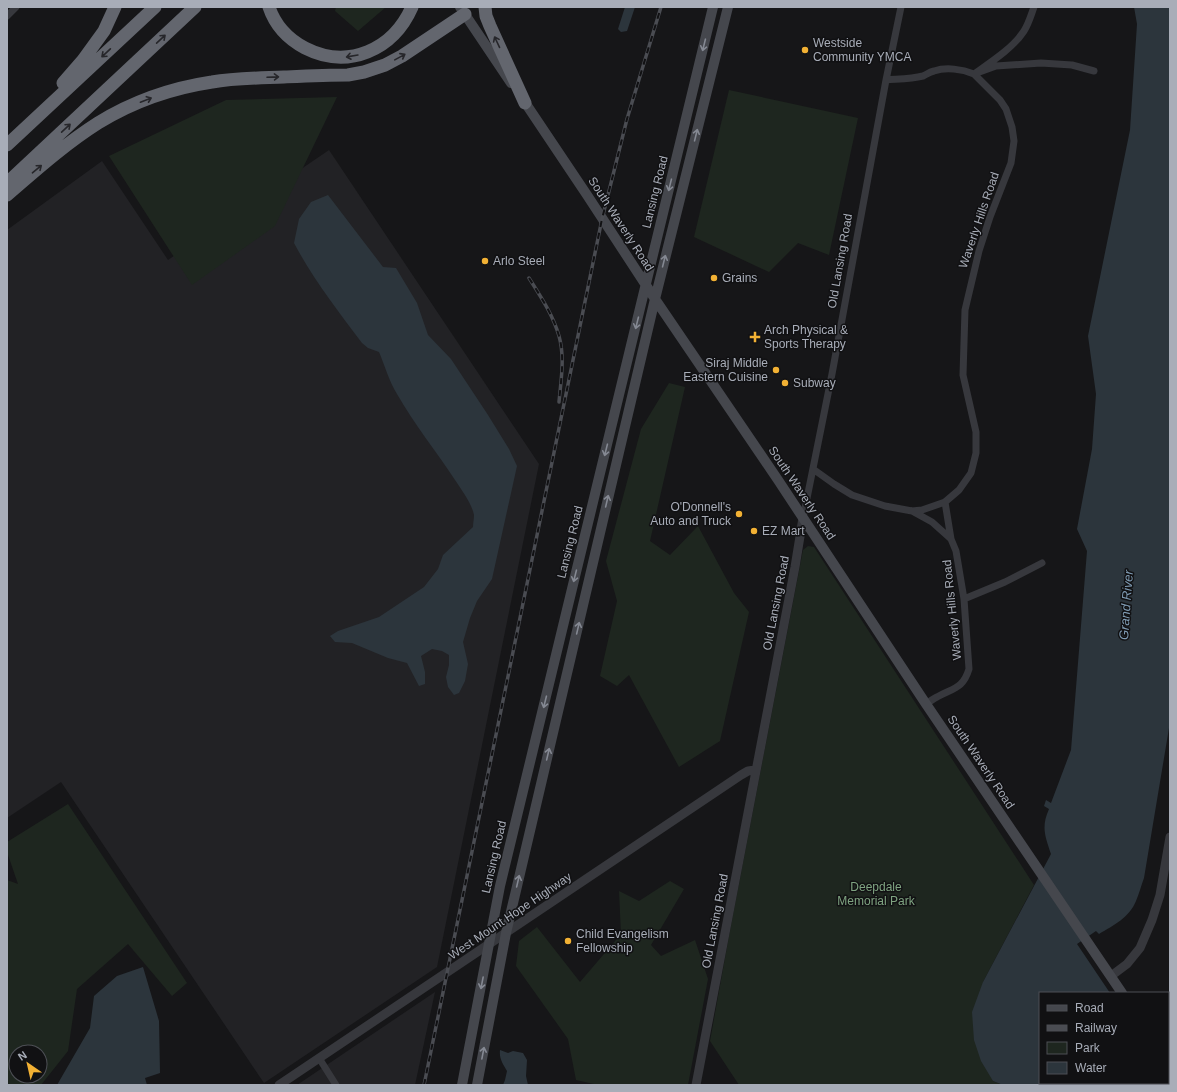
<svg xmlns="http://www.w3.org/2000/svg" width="1177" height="1092" font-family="Helvetica,sans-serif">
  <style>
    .built { fill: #222225 }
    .green { fill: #1e261f; fill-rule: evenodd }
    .water { fill: #2c353c }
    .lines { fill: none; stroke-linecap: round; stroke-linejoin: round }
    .minor { stroke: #37383d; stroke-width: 7 }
    .tertiary { stroke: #37383d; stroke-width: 9 }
    .secondary { stroke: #45474d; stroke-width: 10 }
    .motorway { stroke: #63666e; stroke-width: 13 }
    .rail-casing { stroke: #4a4c52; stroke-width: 3.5 }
    .rail { stroke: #111113; stroke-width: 2; stroke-dasharray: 6; stroke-linecap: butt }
    .oneway { stroke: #26262a }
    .oneway2 { stroke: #858993 }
    .poi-dot { fill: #f2b134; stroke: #111113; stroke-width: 1.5 }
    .labels { text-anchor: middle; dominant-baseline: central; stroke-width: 3; stroke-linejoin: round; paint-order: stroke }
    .poi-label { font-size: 12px; fill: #a8adb8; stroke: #111113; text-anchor: start }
    .street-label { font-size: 12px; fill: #a8adb8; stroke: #111113 }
    .park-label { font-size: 12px; fill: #7fa381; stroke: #111113 }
    .water-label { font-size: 13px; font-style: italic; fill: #7f9bb3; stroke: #111113 }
  </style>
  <rect width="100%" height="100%" fill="#161618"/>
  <path class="built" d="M329,150L539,464L437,967L264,1083L61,782L7,818V230L102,161L168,260Z
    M435,992L415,1085H297Z"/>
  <path class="green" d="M336,7H386L358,31L335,11Z
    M729,90L858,118L829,255L798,243L769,272L694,237Z
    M337,97L275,226L192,285L109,156L226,100Z
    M669,383L685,387L650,541L670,555L698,526L734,593L749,612L720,741L679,767L629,675L617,686L600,676L617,601L606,561L641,429Z
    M808,546L814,547L1034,885L983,982L993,1081L1003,1085H739L710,1041L729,936L803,550Z
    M68,804L187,983L172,996L128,944L77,989L68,1051L41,1085H7V880L18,884L7,852V842ZM16,1052H40V1076H16Z
    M670,881L684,889L651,945L661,956L695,940L708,979L688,1085H598L576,1080L568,1039L516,966L519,941L537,927L580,982L621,934L619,891L639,901Z"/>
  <path class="water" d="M625,7H635L627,31L621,32L618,29Z
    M1134,7H1170V722L1144,878C1141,886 1139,894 1136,901C1129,918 1114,925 1099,934L1096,931L1077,944L1110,993H1040V1083H1158L1160,1085H1003L993,1081L981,1061L974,1040L972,1012L983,982L1051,854C1045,836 1041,827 1049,809L1044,806L1046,800L1051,803L1071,750L1087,551L1077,529L1092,449L1096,394L1088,336L1130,130L1137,24Z
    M328,195L383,267L396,268L417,303L428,335L451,359L488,415L509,449L517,466L492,579L477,601L470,618L463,642L468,664L465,681L459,693L454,695L448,687L446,677L449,665V655L442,651L432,649L421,656L425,672V684L419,686L407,663L388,658L352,643L335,642L330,636L338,631L379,617L424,587L438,569L443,555L473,527C473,523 474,519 474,515C472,504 461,489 455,480C436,451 414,424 397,394C389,381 385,366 379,352L368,348L362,343C338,311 313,279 294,243L299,219L311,202Z
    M143,967L159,1021L160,1073L145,1078L147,1085H57L90,1028L94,996L117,976Z
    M500,1050L508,1053L513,1051L523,1053L527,1060L526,1076L528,1085H503L505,1080L507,1071C503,1064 499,1059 500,1050Z"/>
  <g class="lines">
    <path class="minor" d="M7,16L16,7
      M886,80C898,79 911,79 923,76C927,74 930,72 934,71C946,67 962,69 974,74L996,66L1041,63L1072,65L1094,71
      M813,469L834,484L852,495L885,506L912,511L922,510L945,502L959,490L971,473L976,453V432L963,375L965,310L979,251L990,217L1011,163L1014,141L1012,127L1006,109L1000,100L974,74C991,62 1013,48 1024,31C1029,23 1031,15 1034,7
      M912,511L932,522L951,539
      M803,518L832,374L886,80L901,7
      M964,599L1005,582L1042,563
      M926,704C929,702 933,699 937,697C953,688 963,689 969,669L964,599L956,551L951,539L945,502
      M1168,1002L1170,1000
      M319,1058L336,1085"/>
    <path class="tertiary" d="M1111,976L1127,964L1140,948L1152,920L1160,895L1170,837
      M279,1085L741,775L748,771L755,770
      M696,1085L795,567L803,518"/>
    <path class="secondary" d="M460,7L511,83
      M522,98L587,195L655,299L778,480L926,704L1122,993
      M1168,1061L1170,1064
      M462,1085L500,886L713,7
      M477,1085L506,933L655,299L728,7"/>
    <path class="motorway" d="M269,7C275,25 288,39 305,48C348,70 393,50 412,7
      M485,7L486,16L490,26L525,103
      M63,83L83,60L104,31L115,7
      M7,145L155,7
      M7,183L195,7
      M7,195C36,170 65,144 98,123C132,102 172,88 212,82C235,78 260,78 284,77C306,76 327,75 348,75L364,72L385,65L402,56L465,14"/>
    <defs>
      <path id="rail" d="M529,278C541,297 553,315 559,336C565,357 561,380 559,402
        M424,1085L602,219L627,119L661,7"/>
    </defs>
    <use href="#rail" class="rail-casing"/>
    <use href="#rail" class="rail"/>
  </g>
  <defs><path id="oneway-shaft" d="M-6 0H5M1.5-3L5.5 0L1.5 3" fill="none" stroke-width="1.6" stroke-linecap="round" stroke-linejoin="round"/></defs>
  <g class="oneway">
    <use href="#oneway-shaft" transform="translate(161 39) rotate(-43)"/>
    <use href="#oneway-shaft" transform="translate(497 42) rotate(-115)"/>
    <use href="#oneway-shaft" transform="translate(106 53) rotate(137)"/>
    <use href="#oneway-shaft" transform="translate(352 56) rotate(170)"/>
    <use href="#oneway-shaft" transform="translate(400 57) rotate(-29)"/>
    <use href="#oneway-shaft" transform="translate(273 77) rotate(-2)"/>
    <use href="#oneway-shaft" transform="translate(146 100) rotate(-21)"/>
    <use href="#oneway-shaft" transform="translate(66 128) rotate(-43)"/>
    <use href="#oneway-shaft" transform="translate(37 169) rotate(-40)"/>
  </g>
  <g class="oneway2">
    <use href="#oneway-shaft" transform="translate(704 45) rotate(104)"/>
    <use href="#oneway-shaft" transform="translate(696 135) rotate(-76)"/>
    <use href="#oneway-shaft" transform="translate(670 185) rotate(104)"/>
    <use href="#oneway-shaft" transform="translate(664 261) rotate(-76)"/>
    <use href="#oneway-shaft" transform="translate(637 323) rotate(104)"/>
    <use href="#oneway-shaft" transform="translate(606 450) rotate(104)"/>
    <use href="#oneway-shaft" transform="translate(607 501) rotate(-77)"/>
    <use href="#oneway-shaft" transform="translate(575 576) rotate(104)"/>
    <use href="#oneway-shaft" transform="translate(578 628) rotate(-77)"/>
    <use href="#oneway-shaft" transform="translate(545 702) rotate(104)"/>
    <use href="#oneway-shaft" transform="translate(548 754) rotate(-77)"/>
    <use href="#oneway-shaft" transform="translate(518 881) rotate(-77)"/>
    <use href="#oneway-shaft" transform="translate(482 983) rotate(101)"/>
    <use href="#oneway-shaft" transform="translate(483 1053) rotate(-79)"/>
  </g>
  <g class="poi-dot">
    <circle cx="805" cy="50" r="4"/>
    <circle cx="485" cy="261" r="4"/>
    <circle cx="714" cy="278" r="4"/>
    <path d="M753 331h4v4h4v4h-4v4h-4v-4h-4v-4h4z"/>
    <circle cx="776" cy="370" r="4"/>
    <circle cx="785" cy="383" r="4"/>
    <circle cx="739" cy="514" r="4"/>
    <circle cx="754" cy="531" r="4"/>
    <circle cx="568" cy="941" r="4"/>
  </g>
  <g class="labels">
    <g class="poi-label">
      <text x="813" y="43">Westside<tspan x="813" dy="14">Community YMCA</tspan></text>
      <text x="493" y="261">Arlo Steel</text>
      <text x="722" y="278">Grains</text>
      <text x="764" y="330">Arch Physical &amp;<tspan x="764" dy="14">Sports Therapy</tspan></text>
      <text x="768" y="363" text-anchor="end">Siraj Middle<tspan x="768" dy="14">Eastern Cuisine</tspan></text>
      <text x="793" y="383">Subway</text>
      <text x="731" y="507" text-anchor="end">O'Donnell's<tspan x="731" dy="14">Auto and Truck</tspan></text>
      <text x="762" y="531">EZ Mart</text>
      <text x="576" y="934">Child Evangelism<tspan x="576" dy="14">Fellowship</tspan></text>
    </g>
    <g class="street-label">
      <text transform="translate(655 192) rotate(-76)">Lansing Road</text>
      <text transform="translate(979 220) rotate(-71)">Waverly Hills Road</text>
      <text transform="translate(621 224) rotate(57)">South Waverly Road</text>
      <text transform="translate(840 261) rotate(-80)">Old Lansing Road</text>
      <text transform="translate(802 493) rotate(56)">South Waverly Road</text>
      <text transform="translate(570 542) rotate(-76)">Lansing Road</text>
      <text transform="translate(776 603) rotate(-79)">Old Lansing Road</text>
      <text transform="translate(952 610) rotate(-96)">Waverly Hills Road</text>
      <text transform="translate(981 762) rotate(56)">South Waverly Road</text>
      <text transform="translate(494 857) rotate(-77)">Lansing Road</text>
      <text transform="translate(510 916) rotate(-34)">West Mount Hope Highway</text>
      <text transform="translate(715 921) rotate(-79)">Old Lansing Road</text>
    </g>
    <g class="park-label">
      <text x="876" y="887">Deepdale<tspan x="876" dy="14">Memorial Park</tspan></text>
    </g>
    <g class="water-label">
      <text transform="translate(1126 605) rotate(-86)">Grand River</text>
    </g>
  </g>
  <rect width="1177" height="1092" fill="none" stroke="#a8adb8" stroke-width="16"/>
  <rect x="1039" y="992" width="130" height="92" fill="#111113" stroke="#4d4f55"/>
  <rect x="1047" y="1005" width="20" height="6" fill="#45474d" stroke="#4d4f55"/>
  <text x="1075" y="1012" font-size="12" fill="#a8adb8">Road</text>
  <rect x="1047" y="1025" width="20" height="6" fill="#4a4c52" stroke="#4d4f55"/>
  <text x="1075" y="1032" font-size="12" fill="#a8adb8">Railway</text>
  <rect x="1047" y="1042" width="20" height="12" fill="#1e261f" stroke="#4d4f55"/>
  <text x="1075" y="1052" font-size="12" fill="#a8adb8">Park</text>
  <rect x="1047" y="1062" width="20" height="12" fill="#2c353c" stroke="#4d4f55"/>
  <text x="1075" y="1072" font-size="12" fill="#a8adb8">Water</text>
  <g transform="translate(28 1064) rotate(326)"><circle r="19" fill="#111113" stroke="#4d4f55"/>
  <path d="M0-3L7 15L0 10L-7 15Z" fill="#f2b134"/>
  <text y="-6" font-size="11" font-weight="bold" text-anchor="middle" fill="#a8adb8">N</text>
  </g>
</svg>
